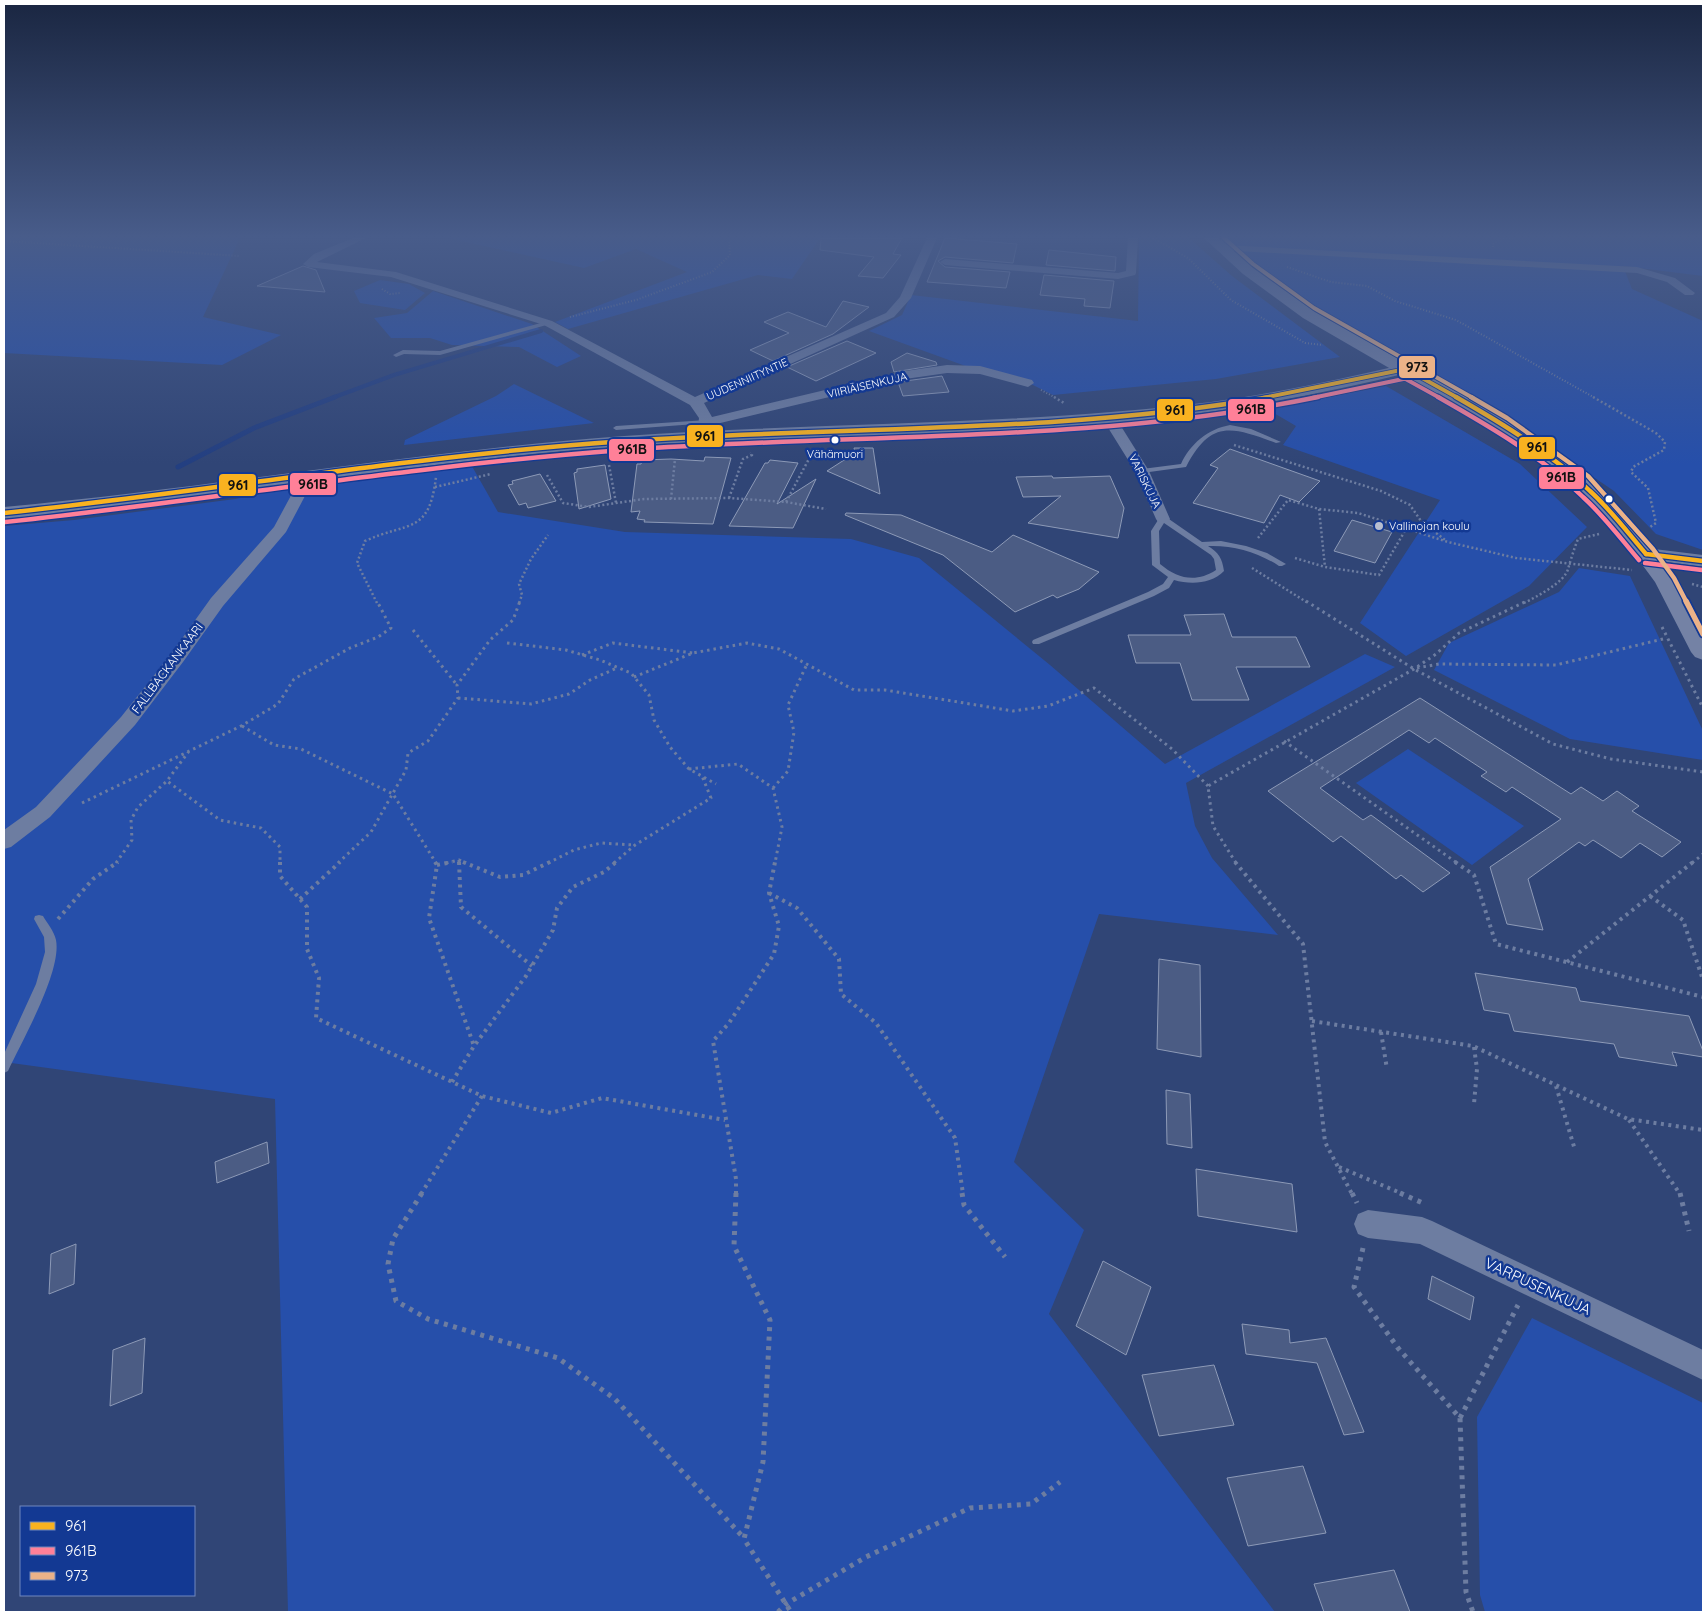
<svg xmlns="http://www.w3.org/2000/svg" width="1707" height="1616" font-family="Quicksand,sans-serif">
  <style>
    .green { fill: #264faa }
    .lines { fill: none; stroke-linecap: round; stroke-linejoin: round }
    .stream-far1 { stroke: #233f81; stroke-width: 4 }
    .stream { stroke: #233f81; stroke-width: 5 }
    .building { fill: #4b5c84; stroke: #8d9ab7 }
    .path-far4 { stroke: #6d7da1; stroke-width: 2; stroke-dasharray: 1 2; stroke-linecap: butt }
    .path-far3 { stroke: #6d7da1; stroke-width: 2.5; stroke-dasharray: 2 2.5; stroke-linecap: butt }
    .path-far2 { stroke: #6d7da1; stroke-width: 3; stroke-dasharray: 2.5 4; stroke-linecap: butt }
    .path-far1 { stroke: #6d7da1; stroke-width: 4; stroke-dasharray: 3 4.5; stroke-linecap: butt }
    .path { stroke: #6d7da1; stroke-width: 5; stroke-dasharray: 4 5.5; stroke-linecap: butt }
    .service { fill: #6d7da1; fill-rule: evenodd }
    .minor { fill: #6d7da1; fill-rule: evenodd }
    .tertiary { fill: #6d7da1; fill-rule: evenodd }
    .secondary { fill: #7482a5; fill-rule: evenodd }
    .bus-1-far1-casing { stroke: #133993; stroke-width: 5.5 }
    .bus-1-casing { stroke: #133993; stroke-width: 7 }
    .bus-2-far1-casing { stroke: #133993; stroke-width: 5.5 }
    .bus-2-casing { stroke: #133993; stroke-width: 7 }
    .bus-3-far2-casing { stroke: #133993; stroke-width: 5.5 }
    .bus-3-far1-casing { stroke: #133993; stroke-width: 7 }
    .bus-3-casing { stroke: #133993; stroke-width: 9 }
    .bus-1-far1 { stroke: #f9b220; stroke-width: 4 }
    .bus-1 { stroke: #f9b220; stroke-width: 4.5 }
    .bus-2-far1 { stroke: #ff8098; stroke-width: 4 }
    .bus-2 { stroke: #ff8098; stroke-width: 4.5 }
    .bus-3-far2 { stroke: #ebb288; stroke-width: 4 }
    .bus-3-far1 { stroke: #ebb288; stroke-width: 4.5 }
    .bus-3 { stroke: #ebb288; stroke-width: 5.5 }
    .bus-dot { fill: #fff; stroke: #133993; stroke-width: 2 }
    .poi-dot { fill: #b7becf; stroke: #133993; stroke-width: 2 }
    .labels { text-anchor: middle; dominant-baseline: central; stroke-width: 5; stroke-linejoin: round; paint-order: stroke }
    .far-street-label { font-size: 11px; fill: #fff; stroke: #133993 }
    .bus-label { font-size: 11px; fill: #fff; stroke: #133993 }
    .far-poi-label { font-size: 11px; fill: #fff; stroke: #133993; text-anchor: start }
    .street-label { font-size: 12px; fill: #fff; stroke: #133993 }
    .near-street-label { font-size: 15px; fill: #fff; stroke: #133993 }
    .line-badge { stroke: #133993; stroke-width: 2 }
    .pale-badge-label { font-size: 14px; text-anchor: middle; font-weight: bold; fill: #111 }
  </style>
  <rect width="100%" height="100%" fill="#304576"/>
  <path class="green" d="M4,238H240L203,317L281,335L222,365L4,353Z
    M448,238H820L792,279L758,275L568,329L555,322L687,272L636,249L584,268Z
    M1139,238H1189L1232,276L1340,357L1216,379L1053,395L1029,383L971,368L869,331L902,315L911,295L1138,321Z
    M1221,238H1703V276L1623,266L1632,289L1703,321V550L1656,534L1614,491L1511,421L1320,312L1260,271Z
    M380,280L409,284L425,293L405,310L360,303L354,291Z
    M433,291L532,324L581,356L557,367L519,347L452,345L430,338H391L374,318L407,313Z
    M514,384L594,423L404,445L405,440L496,396Z
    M1386,386L1520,464L1587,527L1529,586L1406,656L1360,623L1440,500L1283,445L1296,426L1267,409Z
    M469,461L498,512L625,532L851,539L919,558L1050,665L1165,764L1365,654L1395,667L1186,783L1195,826L1212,858L1278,935L1099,914L1014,1162L1084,1230L1049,1314L1275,1612H288L275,1099L4,1062V526L74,520L235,499L328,481Z
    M1579,568L1630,576L1703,731V760L1570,739L1434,670L1449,643L1559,592Z
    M1408,749L1524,826L1472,865L1356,783Z
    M1532,1318L1703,1403V1612H1485L1480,1595L1477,1417Z"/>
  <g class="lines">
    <path class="stream-far1" d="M332,398L394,375L541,331"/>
    <path class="stream" d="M178,467L254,428L335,397"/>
  </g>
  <path class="building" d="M821,238H902L893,254L901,255L883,278L858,276L874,257L820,250Z
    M945,238L1017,244L1013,263L945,257L938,261L945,267L1010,272L1006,288L927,282Z
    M1049,250L1116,257L1115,271L1046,265Z
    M303,266L316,270L325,292L257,286Z
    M1044,275L1114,281L1110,308L1084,306L1085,299L1040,295Z
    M843,301L869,307L833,334L773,361L750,350L789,333L764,322L788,312L826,327Z
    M847,341L876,353L816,381L787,367Z
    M907,353L936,362L937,365L894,372L891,362Z
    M942,376L949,392L903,396L898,382Z
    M854,448H873L880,494L827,471L855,453Z
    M1230,449L1320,481L1299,502L1280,495L1264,523L1193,503L1218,468L1210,465Z
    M705,457L731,458L713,524L644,522L645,520L637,519L640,511L631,512L637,464H641L642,460L671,459L704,461Z
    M770,460L798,463L777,504L816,479L793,528L729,526L765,463H768Z
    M605,465L611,499L579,509L574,473L577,472V469Z
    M540,474L556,501L528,508L526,503L519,505L508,485L513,484L512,481Z
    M1052,476L1053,478L1110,476L1124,508L1118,538L1028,523L1061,496L1023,497L1016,477Z
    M846,513L901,515L992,552L1013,535L1099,572L1079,589L1057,598L1053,595L1015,612L943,555L845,515Z
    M1352,520L1392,532L1375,563L1334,551Z
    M1224,614L1232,637H1296L1310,667H1236L1249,700H1192L1180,663H1136L1128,635H1191L1184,615Z
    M1420,698L1571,794L1581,787L1603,801L1617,791L1639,806L1632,811L1681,842L1662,857L1640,843L1621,858L1593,840L1585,846L1579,842L1528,879L1543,930L1507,924L1490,867L1561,819L1512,787L1506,792L1481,776L1487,772L1435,738L1429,743L1409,730L1320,788L1363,820L1371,815L1450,873L1423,892L1401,875L1396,879L1341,836L1333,842L1268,791Z
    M1159,959L1200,965L1201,1057L1157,1049Z
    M1475,973L1576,988L1580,1001L1689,1016L1703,1051V1057L1672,1052L1677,1066L1619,1057L1614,1044L1514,1031L1509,1014L1484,1010Z
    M1166,1090L1190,1094L1192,1148L1167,1144Z
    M267,1142L269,1163L217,1183L215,1162Z
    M1196,1169L1292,1184L1297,1232L1198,1216Z
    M76,1244L74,1284L49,1294L51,1254Z
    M1103,1261L1151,1287L1126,1355L1076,1326Z
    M1432,1276L1474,1297L1470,1320L1428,1299Z
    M1242,1324L1289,1330L1290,1343L1326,1338L1364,1432L1344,1435L1317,1363L1246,1354Z
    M145,1338L142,1393L110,1406L113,1350Z
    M1214,1365L1234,1425L1159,1436L1142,1375Z
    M1303,1466L1326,1533L1248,1546L1227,1478Z
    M1394,1570L1410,1612H1324L1314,1584Z"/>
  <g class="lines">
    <path class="path-far4" d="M1153,238L1188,258L1231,300L1305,343L1323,345
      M4,241L240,256
      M1493,247V244L1502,238H1515
      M1287,267L1331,282L1367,286L1395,301L1456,320L1595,398
      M382,289L390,294L400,293
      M570,317L636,300L712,272L730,255L729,238
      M1041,390L1056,398"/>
    <path class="path-far3" d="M1054,397L1064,403
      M1593,397L1656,433L1665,442L1664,450L1633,467L1631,472L1648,488L1656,523L1650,527
      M1234,445L1381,491L1410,505L1421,521L1445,540
      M609,465L616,503
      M547,475L563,503L589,507L644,499L729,498L786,502L811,455
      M435,487L491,474
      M729,498L743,459L752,455L750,453
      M671,499L675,459
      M786,502L826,509
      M1319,509L1325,567
      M1258,538L1288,500L1319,509L1358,513L1448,542L1516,558L1632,570
      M1295,558L1325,567L1379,575L1406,529
      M1252,568L1308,603
      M1692,584L1703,587
      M377,603L357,563L365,541C409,521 429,535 436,477
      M519,603L522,595L519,584L531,559L548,535
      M1524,603C1536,597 1565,582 1568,569C1571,559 1574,549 1578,539L1599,534"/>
    <path class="path-far2" d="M1306,601L1414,669L1553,744L1611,759L1703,772
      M1662,627L1703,708
      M413,630L457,685
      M507,643L566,650L600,660L631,673L649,695L654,720L670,747L689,769L716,784
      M582,655L613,643L693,653
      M1417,668L1439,664L1556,665L1667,638
      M634,677L693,653L747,643L779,649L854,690H885L1013,711L1048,706L1094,688L1172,749L1208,786
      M458,698L531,704L569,694L590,680L617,668
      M242,726L274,745L301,749L393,794L436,863
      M1284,741L1457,863
      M189,751L167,781L220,820L261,828L280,847V863
      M689,769L738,764L773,788L782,827L775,863
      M773,788L788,771L794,732L788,705L807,664
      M82,803L241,726L278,704L294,679L350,648L378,637L391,628L377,601
      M459,860V863
      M116,863L132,840L131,820L138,807L167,781
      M338,863L371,832L406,770L408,753L428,741L458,698L457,685L490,640L513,620L520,601
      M446,863L459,860L466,863
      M548,863L574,850L601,843L634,845
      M614,863L635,845L711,798L702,776
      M1236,863L1213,826L1208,786L1414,669L1436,654L1459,633L1527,601
      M1692,863L1703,854"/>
    <path class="path-far1" d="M280,862V876L307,907V949L319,978L316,1018L482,1096L551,1113L602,1098L725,1120
      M435,862L437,865L429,918L474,1046
      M459,862L461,907L532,966
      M463,862L500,877L523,875L550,862
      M1235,862L1303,944L1325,1142L1352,1194
      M1455,862L1474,875L1496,944L1703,997
      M437,865L452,862
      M769,893L797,908L839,959L841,994L876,1023L955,1138L963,1194
      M1650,896L1683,920L1703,980
      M300,899L340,862
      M58,919L93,879L118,862
      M1567,962L1693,862
      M1312,1021L1473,1046L1628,1119L1703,1130
      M1381,1032L1387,1069
      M1474,1047L1477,1069L1474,1104
      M452,1082L474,1046L526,976L553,930L557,908L573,887L604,872L616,862
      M1556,1086L1575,1150
      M1629,1120L1680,1194
      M1339,1167L1403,1194
      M421,1194L482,1096
      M736,1194V1179L713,1041L729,1023L774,954L779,926L769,893L775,862"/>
    <path class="path" d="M422,1193L393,1239L388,1264L396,1301L428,1319L558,1358L615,1399L744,1538
      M736,1193L734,1246L770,1320L763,1462L744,1539L791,1612
      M962,1193L964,1205L1005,1257
      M1352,1193L1357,1203
      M1400,1193L1425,1204
      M1680,1193L1689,1231
      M1363,1248L1354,1287L1398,1348L1460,1418L1466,1592L1473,1612
      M1460,1418L1518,1305
      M778,1612L786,1604L866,1557L970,1508L1031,1504L1060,1482"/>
    <path class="service" d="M548,321L551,323L550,324L440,355L404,354L396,357L393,355L403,350L440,351Z
      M707,420L709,421V423L616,430L613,428L616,426Z
      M1230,425L1251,429L1281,442L1276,443C1232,427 1211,419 1186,467L1142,473L1138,471L1142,469L1181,464C1190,444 1208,429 1230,425Z
      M1160,517H1166L1202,542L1221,541L1246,546L1267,553L1286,564L1282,566H1279C1258,552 1233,545 1208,546C1219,553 1222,558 1224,571C1211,584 1191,585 1174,580L1169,588L1154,596L1039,644H1033L1032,642L1033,640L1148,592L1163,584L1168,577L1152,565L1151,531ZM1164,523L1211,555L1214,559L1216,570C1196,583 1178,579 1160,564L1159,531Z
      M39,915L43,916C47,923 54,931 56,940C62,971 22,1041 8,1071L4,1073V1054L36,984L45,952L44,937L34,919L35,916Z"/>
    <path class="minor" d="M353,238H366L317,262L396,272L552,321L695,397L886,313L900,297L927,238H937L911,298L894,317L704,403L712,417L905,371L947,365L980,366L1032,380L1034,383L1028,387L980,374L947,373L905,379L712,425L711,436L704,440L697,436L699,418L690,405L544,325L391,277L308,267L303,264L314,254Z
      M1128,238H1138L1136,273L1135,275L1118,279L945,265L940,262L945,259L1118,273L1126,271Z
      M1223,245L1637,267L1675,278L1695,293L1693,295H1685L1667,282L1637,273L1219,250L1218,248Z
      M1109,414L1114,415L1149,471L1170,519L1168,522H1158L1156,519L1135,471L1102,418Z
      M308,473L313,474L315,477L286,532L223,606L183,662L135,725L50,817L11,847L4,849V830L36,807L121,717L171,654L211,598L274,527L301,477L303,474Z
      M1368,1210L1422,1217L1432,1221L1703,1350V1380L1420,1244L1368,1238L1358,1234L1354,1224L1358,1214Z"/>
    <path class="tertiary" d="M1406,364L1411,366L1414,369L1411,372C1347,388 1282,401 1216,411C1021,439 822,433 626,446C418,460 212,501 4,519V507C211,488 416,451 624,436C819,422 1016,426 1211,402C1277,393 1341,379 1406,364Z
      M1646,548L1703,555V567L1639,558L1636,554L1639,550Z"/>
    <path class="secondary" d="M1204,238H1219L1253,268L1315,312L1510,422L1589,479L1654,549L1677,582L1703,630V660L1695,657L1691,652L1655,582L1638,559L1575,487L1496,430L1303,318L1243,274Z"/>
    <defs>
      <path id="bus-1-far1" d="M1406,369L1458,398
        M1263,398L1406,369"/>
      <path id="bus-1" d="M1456,397C1503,424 1551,453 1590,491C1611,510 1628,533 1646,554
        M4,513C212,491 418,455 626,441C840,426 1058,434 1270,397
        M1646,554L1703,561"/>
      <path id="bus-2-far1" d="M1402,377L1440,398
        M1312,398L1408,378"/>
      <path id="bus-2" d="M1438,397C1489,426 1541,456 1583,497C1604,516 1621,539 1639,560
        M5,522C212,500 417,465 624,450C855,433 1090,444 1318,397
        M1645,563L1702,570"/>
      <path id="bus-3-far2" d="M1224,238L1253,264L1314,308L1473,398"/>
      <path id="bus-3-far1" d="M1471,397L1507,418L1588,476L1653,549L1674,578L1687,603"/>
      <path id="bus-3" d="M1686,601L1703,634"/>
    </defs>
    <use href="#bus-1-far1" class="bus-1-far1-casing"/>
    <use href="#bus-1" class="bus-1-casing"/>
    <use href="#bus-2-far1" class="bus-2-far1-casing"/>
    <use href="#bus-2" class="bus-2-casing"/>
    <use href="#bus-3-far2" class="bus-3-far2-casing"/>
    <use href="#bus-3-far1" class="bus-3-far1-casing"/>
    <use href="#bus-3" class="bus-3-casing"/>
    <use href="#bus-1-far1" class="bus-1-far1"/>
    <use href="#bus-1" class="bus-1"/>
    <use href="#bus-2-far1" class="bus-2-far1"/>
    <use href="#bus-2" class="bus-2"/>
    <use href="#bus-3-far2" class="bus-3-far2"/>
    <use href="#bus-3-far1" class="bus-3-far1"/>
    <use href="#bus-3" class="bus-3"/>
  </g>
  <linearGradient id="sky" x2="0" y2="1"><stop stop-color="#1a2641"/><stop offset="0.51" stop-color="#485c8a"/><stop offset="1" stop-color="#485c8a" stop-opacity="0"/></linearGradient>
  <rect width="1707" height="464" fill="url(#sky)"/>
  <g class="bus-dot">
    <circle cx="835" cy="440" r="4.5"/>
    <circle cx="1609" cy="499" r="4.5"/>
  </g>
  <circle class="poi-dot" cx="1379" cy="526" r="5"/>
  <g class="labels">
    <g class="far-street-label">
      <text transform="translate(747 379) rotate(-24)">UUDENNIITYNTIE</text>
      <text transform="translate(867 385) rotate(-13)">VIIRIÄISENKUJA</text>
      <text transform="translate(1145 481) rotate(64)">VARISKUJA</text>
    </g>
    <g class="bus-label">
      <text x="835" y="454">Vähämuori</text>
    </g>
    <g class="far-poi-label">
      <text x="1389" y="526">Vallinojan koulu</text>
    </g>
    <g class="street-label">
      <text transform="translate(167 668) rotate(-53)">FALLBACKANKAARI</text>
    </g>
    <g class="near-street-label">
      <text transform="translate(1538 1286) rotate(25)">VARPUSENKUJA</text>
    </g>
  </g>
  <g class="line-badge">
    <rect x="1398" y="355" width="38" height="24" rx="5" fill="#ebb288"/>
    <rect x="1227" y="398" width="48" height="24" rx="5" fill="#ff8098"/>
    <rect x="1156" y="398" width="38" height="24" rx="5" fill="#f9b220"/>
    <rect x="686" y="424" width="38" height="24" rx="5" fill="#f9b220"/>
    <rect x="1518" y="436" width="38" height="24" rx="5" fill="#f9b220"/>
    <rect x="608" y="438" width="47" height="24" rx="5" fill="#ff8098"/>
    <rect x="1538" y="466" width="47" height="24" rx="5" fill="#ff8098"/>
    <rect x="289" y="472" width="48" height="24" rx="5" fill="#ff8098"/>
    <rect x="218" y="473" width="39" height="24" rx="5" fill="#f9b220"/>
  </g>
  <g class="pale-badge-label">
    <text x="1417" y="372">973</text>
    <text x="1251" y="414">961B</text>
    <text x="1175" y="415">961</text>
    <text x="705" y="441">961</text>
    <text x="1537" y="452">961</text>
    <text x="632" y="454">961B</text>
    <text x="1561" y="482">961B</text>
    <text x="313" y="489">961B</text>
    <text x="238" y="490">961</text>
  </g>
  <rect width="1707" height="1616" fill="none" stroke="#ffffff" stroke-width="10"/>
  <rect x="20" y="1506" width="175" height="90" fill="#133993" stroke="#7188be"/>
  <rect x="30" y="1522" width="25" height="8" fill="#f9b220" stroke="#7188be"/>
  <text x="65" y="1531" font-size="15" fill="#ffffff">961</text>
  <rect x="30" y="1547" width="25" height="8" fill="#ff8098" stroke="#7188be"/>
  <text x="65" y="1556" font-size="15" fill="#ffffff">961B</text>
  <rect x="30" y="1572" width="25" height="8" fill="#ebb288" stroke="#7188be"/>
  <text x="65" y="1581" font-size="15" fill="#ffffff">973</text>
</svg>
